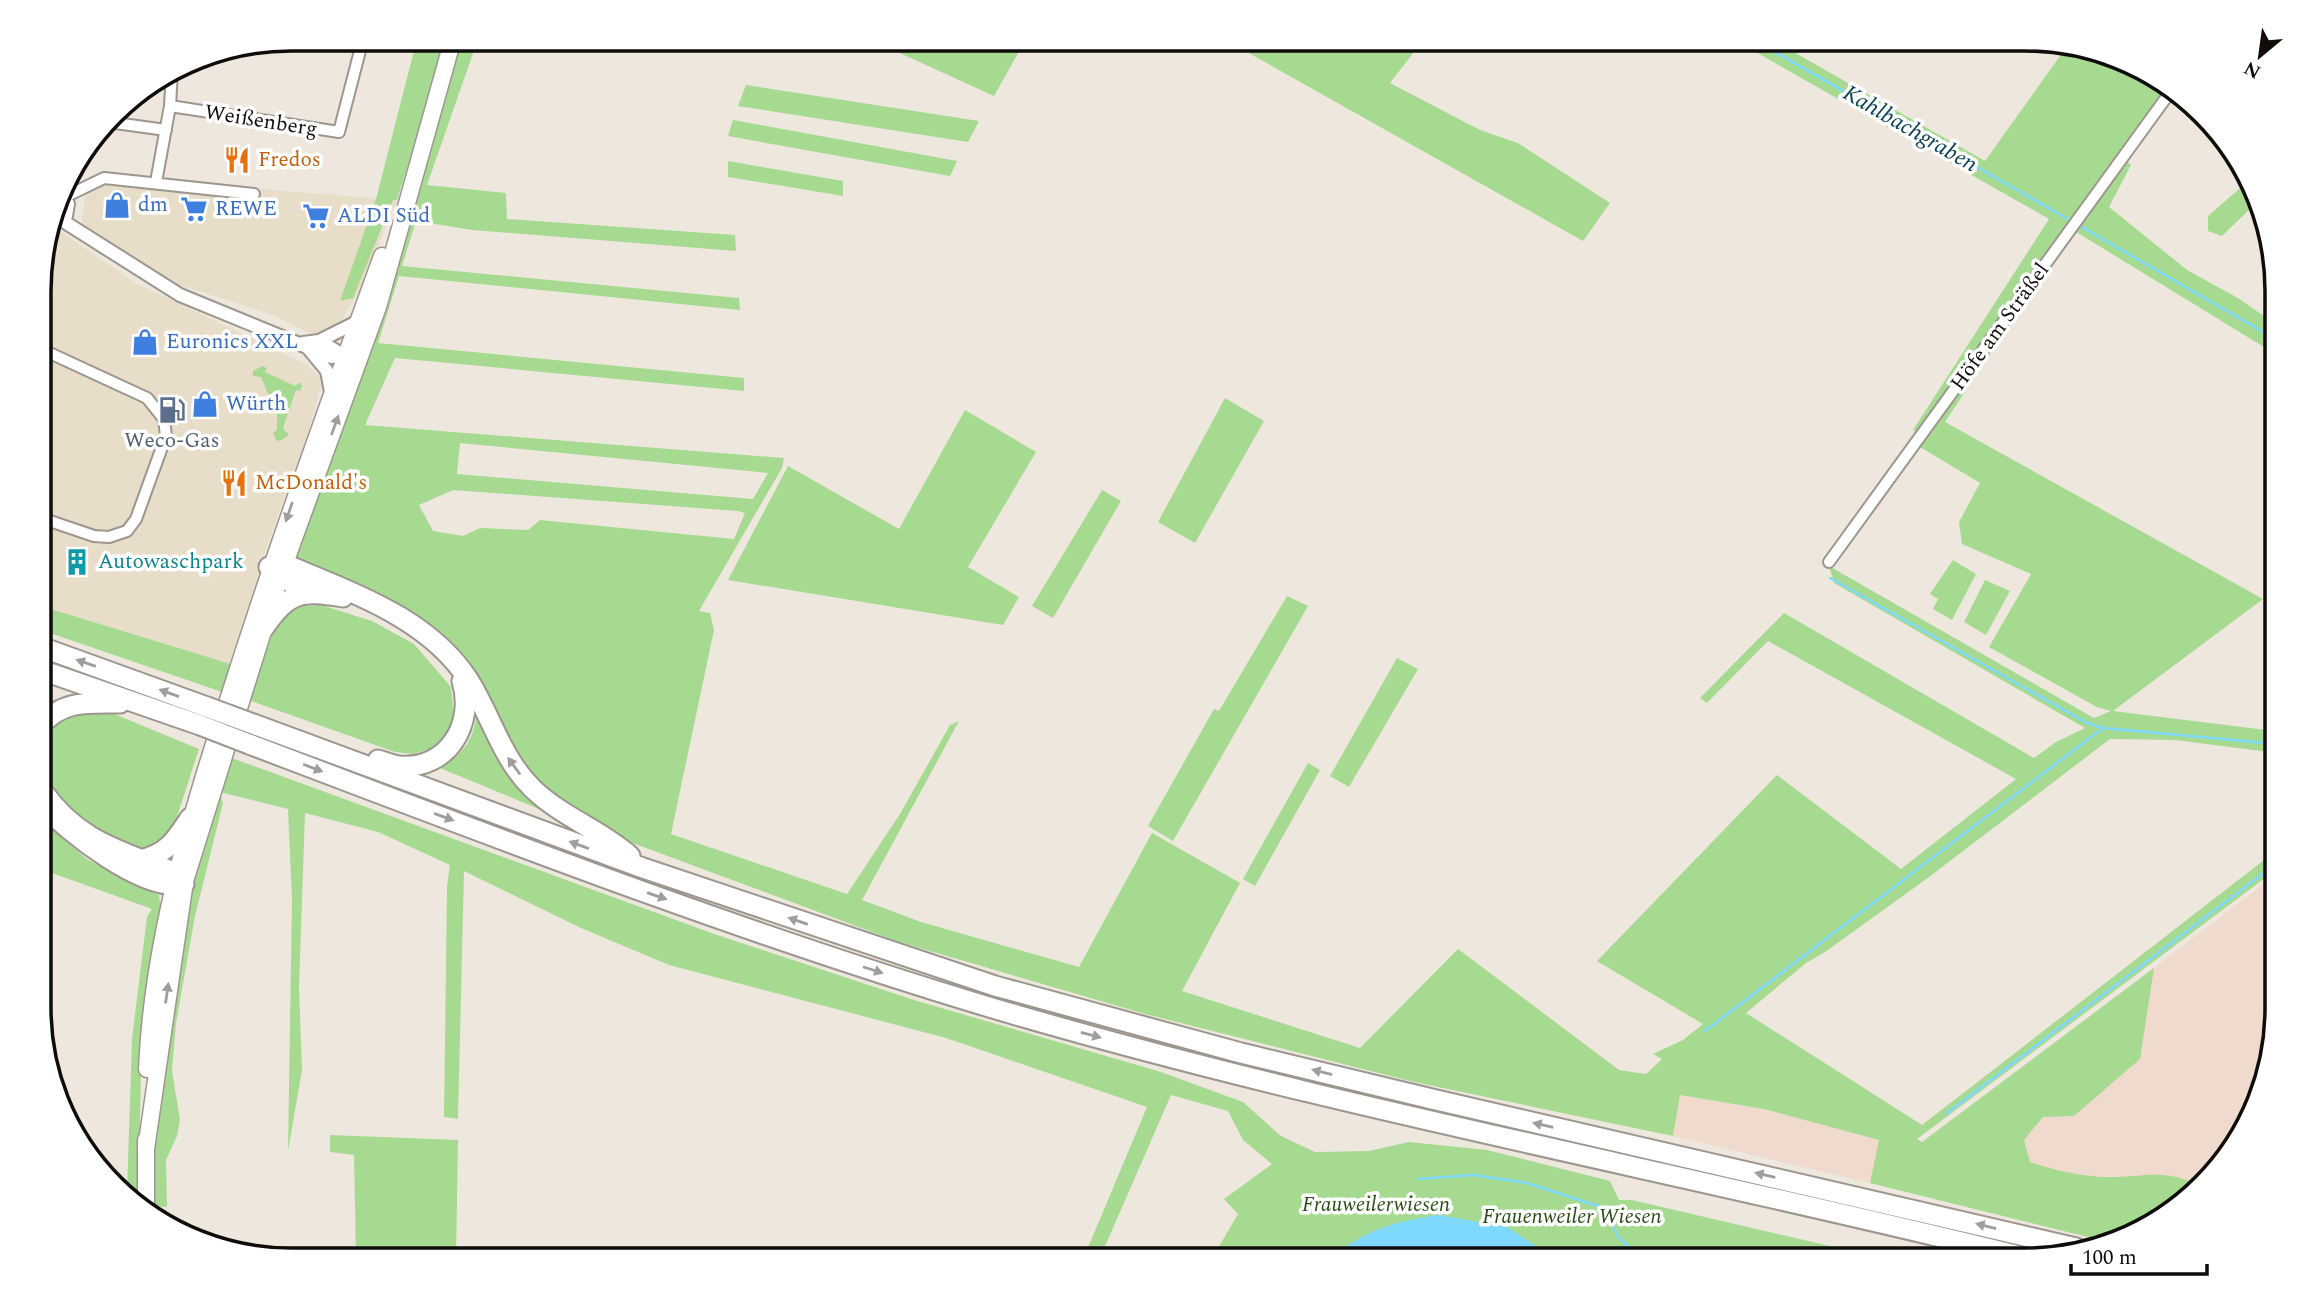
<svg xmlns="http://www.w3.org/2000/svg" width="2316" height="1299" font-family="Spectral,serif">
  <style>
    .commercial { fill: #e7ddc8 }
    .industrial { fill: #f0d9cd }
    .green { fill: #a7da91; fill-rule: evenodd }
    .water { fill: #7fd9ff }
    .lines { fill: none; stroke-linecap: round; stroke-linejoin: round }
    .stream { stroke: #7fd9ff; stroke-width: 2.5 }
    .minor-casing { stroke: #9c968e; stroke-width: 14 }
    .tertiary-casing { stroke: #9c968e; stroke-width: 16 }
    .primary-casing { stroke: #9c968e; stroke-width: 19 }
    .motorway-casing { stroke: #9c968e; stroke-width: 23 }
    .minor { stroke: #fff; stroke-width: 10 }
    .tertiary { stroke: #fff; stroke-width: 12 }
    .primary { stroke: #fff; stroke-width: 16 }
    .motorway { stroke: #fff; stroke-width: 19 }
    .motorway-bridge-casing { stroke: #9c968e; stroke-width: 23; stroke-linecap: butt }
    .motorway-bridge { stroke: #fff; stroke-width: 19 }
    .oneway { fill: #9f9e9d }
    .labels { text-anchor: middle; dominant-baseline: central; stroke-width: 7; stroke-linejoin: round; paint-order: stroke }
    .street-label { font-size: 21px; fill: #0f0c0a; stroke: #fff }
    .food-label { font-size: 21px; fill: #c56008; stroke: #fff; text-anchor: start }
    .shop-label { font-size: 21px; fill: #366cbe; stroke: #fff; text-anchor: start }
    .service-label { font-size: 21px; fill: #4e5e75; stroke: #fff }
    .culture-label { font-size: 21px; fill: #0d838f; stroke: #fff; text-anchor: start }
    .park-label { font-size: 21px; font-style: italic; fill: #284c13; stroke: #fff }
    .water-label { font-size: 23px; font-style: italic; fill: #0a4154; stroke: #fff }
    .rim { fill: none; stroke: #0f0c0a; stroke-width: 3.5 }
  </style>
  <rect width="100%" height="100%" fill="#eee7de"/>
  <path class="commercial" d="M108,180L249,196L260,189L397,200L358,294L338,325L312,334L272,315L168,281L82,223L85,193Z
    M48,232H61L136,283L308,365L323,380L307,436L266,549L234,665L41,606V258Z"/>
  <path class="industrial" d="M2277,874V1025L2244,1134L2170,1213L1923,1144Z
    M1680,1095L1764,1109L1880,1140L1870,1183L1673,1136Z"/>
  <path class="green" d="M417,39H447L397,200H393L353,298L340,301L376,199Z
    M459,39H478L427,185L506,193L507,219L735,235L736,251L472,230L416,221L402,266L739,298L740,310L399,276L378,343L744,378V391L395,358L365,425L784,458L782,468L699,611L710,613L714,630L671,834L847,894L900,814L950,725L959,721L862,900L921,922L1079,967L1152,833L1240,883L1182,991L1360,1048L1458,949L1619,1070L1646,1074L1662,1059L1653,1054L1683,1040L1703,1024L1597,961L1777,775L1901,869L2016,779L1768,641L1707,703L1700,698L1784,613L2034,758L2056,742L2085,728L1834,583L1829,566L2094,718L2111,711L2097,707L1989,647L2031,574L1962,544L1959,522L1980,483L1920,447L1927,438L1913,430L2049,219L1733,39H1771L1985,161L2065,49L2151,72L2173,92L2124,159L2131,165L2109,207L2187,270L2238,298L2277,325V355L2073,230L1945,422L2263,599L2113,711L2274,731L2277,727V753L2175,740L2110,739L1925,880L1825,952L1806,963L1746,1013L1922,1125L2277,850V869L1917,1139L1922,1142L2154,968L2140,1059L2074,1116L2043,1117L2024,1140L2030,1162C2058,1171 2087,1178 2117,1177C2150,1176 2163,1170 2197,1184L2165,1218L2100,1240L1870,1183L1879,1140L1764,1109L1680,1095L1673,1136L1414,1082L1145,1014L899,942L619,838L548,791L520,764L449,644L396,603L324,576L299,561L296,554ZM460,443L768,473L753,499L457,474ZM453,490L738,511L745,513L734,539L540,520L528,530L480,528L463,536L433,531L419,505Z
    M869,39H1026L994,96Z
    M1224,39H1424L1390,83L1480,130L1518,143L1610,203L1583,241Z
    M746,85L979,121L968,142L738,106Z
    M733,120L957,161L950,176L728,136Z
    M728,161L843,181V196L728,177Z
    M2246,183L2254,205L2222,236L2208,231V216Z
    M262,366L267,368L265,372L295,386L300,382L302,386L300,391L296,390L283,428L289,435L280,441L276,440L273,433L277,430V415L261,377L253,376V371Z
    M1225,398L1264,421L1195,543L1158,522Z
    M965,410L1036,452L968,567L1019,597L1003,625L728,580L788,466L899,529Z
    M1102,490L1121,501L1053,618L1032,606Z
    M1953,560L1976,574L1952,620L1933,609L1938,599L1930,594Z
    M1985,580L2010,591L1986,635L1964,622Z
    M1287,596L1308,606L1173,841L1148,826L1214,709L1219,711Z
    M321,605L372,621L414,644L451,687L454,718L442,745L413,754L395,752L248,700L277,621L293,607Z
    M41,606L234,665L222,692L41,630Z
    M1397,658L1418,669L1349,787L1330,776Z
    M107,711L199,749L174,826L160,848L144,852L116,844L78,819L46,782L41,767V747L53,722L68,712Z
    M476,711C495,757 511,783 551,814L440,768C462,755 476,739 476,711Z
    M229,757L717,935L914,1000L1161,1072L1243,1102L1281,1136L1315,1152L1369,1151L1409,1142L1487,1150L1610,1181L1619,1200H1632L1890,1260H1211L1238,1214L1224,1199L1272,1164L1243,1140L1228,1111L1171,1095L1099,1260L1084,1257L1147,1107L946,1038L669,965L581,928L464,871L458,1119L444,1117L447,887L450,865L378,832L305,813L299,987L302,1070L288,1151L292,899L288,809L219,792L223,803L195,916L176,1023L172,1071L180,1120L177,1136L166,1160L167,1207L151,1206C152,1055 180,900 229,757Z
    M1308,763L1320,770L1255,886L1243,879Z
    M41,820L88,860L159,895L161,910L142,1032L138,1202L127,1192L132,1039L147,917L152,909L41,869Z
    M330,1135L458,1140L456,1260H435L434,1256L356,1260L354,1155L330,1152Z"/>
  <path class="water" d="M1439,1215L1507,1227L1557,1260H1329C1365,1229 1393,1222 1439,1215Z"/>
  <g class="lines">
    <path class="stream" d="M1752,39L2068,219
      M2080,226L2277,340
      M1830,578L2087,723L2103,728
      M1705,1031L2103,728L2277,744
      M1947,1113L2277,863
      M1418,1179L1473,1175L1527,1183L1604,1208L1619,1238L1644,1260"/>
    <defs>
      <path id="minor" d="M339,39L362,44
        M170,106L339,132L363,39
        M108,122L166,130
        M156,182L170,106L172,71
        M65,197L104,178L254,194
        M41,349L147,398L164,419L166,436L136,519L127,531L109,537L94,536L41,518
        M1829,562L2171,91"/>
      <path id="tertiary" d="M63,221L180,295L331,357L353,353
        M50,227L66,216L68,204L61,192
        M319,341L357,322
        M303,343L319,341L350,359
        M308,348L327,371L331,392"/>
      <path id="primary" d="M147,1069C153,931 195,802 237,672C282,532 332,394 382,256
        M146,1140V1210
        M146,1149L185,881L280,577L378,307L453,39"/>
      <path id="motorway" d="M269,567L285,564C351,593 426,616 468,679C491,715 501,758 533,789C562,817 601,830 630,856
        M269,567L280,577L313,592
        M263,629C289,592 299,590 343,597
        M41,647L207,707
        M41,670L200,725
        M41,725C63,700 88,703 120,703
        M256,725L643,868L995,986L1241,1053L1432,1099L2076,1248
        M249,744C494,837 739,932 989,1007C1333,1109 1687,1173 2035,1260
        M378,760C385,762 392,765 399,766C448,770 475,724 462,681
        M41,789C78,842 119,850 176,873L184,884C144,893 66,831 41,803
        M140,860C167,854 175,841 190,818"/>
    </defs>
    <use href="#minor" class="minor-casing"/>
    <use href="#tertiary" class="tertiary-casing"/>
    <use href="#primary" class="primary-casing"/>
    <use href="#motorway" class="motorway-casing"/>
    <use href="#minor" class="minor"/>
    <use href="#tertiary" class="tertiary"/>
    <use href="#primary" class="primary"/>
    <use href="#motorway" class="motorway"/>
    <defs>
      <path id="motorway-bridge" d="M207,707L256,725
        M200,725L249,744"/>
    </defs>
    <use href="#motorway-bridge" class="motorway-bridge-casing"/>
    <use href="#motorway-bridge" class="motorway-bridge"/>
  </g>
  <defs><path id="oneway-solid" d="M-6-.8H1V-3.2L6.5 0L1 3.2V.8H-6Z" transform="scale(1.75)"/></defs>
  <g class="oneway">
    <use href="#oneway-solid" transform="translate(335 425) rotate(-70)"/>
    <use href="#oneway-solid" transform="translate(289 512) rotate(109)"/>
    <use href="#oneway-solid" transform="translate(86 663) rotate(-161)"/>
    <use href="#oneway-solid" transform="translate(169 693) rotate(-160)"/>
    <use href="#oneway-solid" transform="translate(514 766) rotate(-126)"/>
    <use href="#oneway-solid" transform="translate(313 768) rotate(21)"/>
    <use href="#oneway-solid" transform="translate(444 817) rotate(20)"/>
    <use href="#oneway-solid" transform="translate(579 845) rotate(-160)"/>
    <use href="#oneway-solid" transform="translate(657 896) rotate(19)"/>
    <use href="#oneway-solid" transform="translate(798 921) rotate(-161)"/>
    <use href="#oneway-solid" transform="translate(873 970) rotate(18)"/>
    <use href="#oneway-solid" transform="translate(167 993) rotate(-82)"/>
    <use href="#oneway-solid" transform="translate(1091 1035) rotate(15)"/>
    <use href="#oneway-solid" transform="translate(1322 1072) rotate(-166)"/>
    <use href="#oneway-solid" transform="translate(1543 1125) rotate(-167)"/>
    <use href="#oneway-solid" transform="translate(1765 1175) rotate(-167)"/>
    <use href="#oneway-solid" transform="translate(1986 1226) rotate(-166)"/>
  </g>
  <defs>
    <symbol id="restaurant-bare" viewBox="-9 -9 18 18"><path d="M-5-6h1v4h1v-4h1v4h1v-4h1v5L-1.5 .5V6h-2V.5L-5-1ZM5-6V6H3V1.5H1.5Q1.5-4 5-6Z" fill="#e8710a" stroke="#fff" stroke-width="2.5" paint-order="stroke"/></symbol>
    <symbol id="shop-bare" viewBox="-9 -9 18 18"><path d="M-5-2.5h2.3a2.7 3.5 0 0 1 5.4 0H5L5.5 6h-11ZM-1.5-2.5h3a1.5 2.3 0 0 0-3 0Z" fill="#3f7fe0" stroke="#fff" stroke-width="2.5" paint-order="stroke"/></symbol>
    <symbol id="supermarket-bare" viewBox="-9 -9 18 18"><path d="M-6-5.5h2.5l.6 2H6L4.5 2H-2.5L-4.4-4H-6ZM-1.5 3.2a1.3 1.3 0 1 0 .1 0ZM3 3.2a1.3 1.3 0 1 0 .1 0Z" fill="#3f7fe0" stroke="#fff" stroke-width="2.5" paint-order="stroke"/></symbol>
    <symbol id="fuel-bare" viewBox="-9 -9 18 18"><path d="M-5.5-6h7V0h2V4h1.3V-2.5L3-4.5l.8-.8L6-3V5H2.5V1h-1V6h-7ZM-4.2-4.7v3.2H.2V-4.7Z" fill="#5c6f8a" stroke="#fff" stroke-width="2.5" paint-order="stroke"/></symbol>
    <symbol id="building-bare" viewBox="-9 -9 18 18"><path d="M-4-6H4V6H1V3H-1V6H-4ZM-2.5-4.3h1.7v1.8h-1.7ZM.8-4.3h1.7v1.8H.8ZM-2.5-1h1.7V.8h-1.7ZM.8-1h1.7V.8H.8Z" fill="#0f9aa8" stroke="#fff" stroke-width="2.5" paint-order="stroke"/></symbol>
  </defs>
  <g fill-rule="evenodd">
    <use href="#restaurant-bare" x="218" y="141" width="38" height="38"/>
    <use href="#shop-bare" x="98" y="186" width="38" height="38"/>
    <use href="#supermarket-bare" x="175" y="190" width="38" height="38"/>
    <use href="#supermarket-bare" x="297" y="197" width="38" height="38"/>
    <use href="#shop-bare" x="126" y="323" width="38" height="38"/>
    <use href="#shop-bare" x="186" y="385" width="38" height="38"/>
    <use href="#fuel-bare" x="153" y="391" width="38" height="38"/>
    <use href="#restaurant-bare" x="215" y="464" width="38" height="38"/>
    <use href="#building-bare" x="58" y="543" width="38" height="38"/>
  </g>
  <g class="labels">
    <g class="street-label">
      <text transform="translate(261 121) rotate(9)">Weißenberg</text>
      <text transform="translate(2000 327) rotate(-54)">Höfe am Sträßel</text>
    </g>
    <g class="food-label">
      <text x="258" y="160">Fredos</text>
      <text x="255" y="483">McDonald's</text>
    </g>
    <g class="shop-label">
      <text x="138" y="205">dm</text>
      <text x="215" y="209">REWE</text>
      <text x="337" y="216">ALDI Süd</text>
      <text x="166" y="342">Euronics XXL</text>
      <text x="226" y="404">Würth</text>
    </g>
    <g class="service-label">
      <text x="172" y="441">Weco-Gas</text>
    </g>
    <g class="culture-label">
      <text x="98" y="562">Autowaschpark</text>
    </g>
    <g class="park-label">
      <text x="1376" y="1205">Frauweilerwiesen</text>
      <text x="1572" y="1217">Frauenweiler Wiesen</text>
    </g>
    <g class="water-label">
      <text transform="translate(1910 129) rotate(30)">Kahlbachgraben</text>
    </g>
  </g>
  <path d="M0 0H2316V1299H0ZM291 51H2025A240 240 0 0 1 2265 291V1008A240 240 0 0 1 2025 1248H291A240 240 0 0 1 51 1008V291A240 240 0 0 1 291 51Z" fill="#fff" fill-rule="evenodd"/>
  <path class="rim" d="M291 51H2025A240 240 0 0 1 2265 291V1008A240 240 0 0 1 2025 1248H291A240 240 0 0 1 51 1008V291A240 240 0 0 1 291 51Z"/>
  <g transform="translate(2260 56) rotate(209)" stroke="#ffffff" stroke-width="5" paint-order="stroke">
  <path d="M0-5L12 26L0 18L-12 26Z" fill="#0f0c0a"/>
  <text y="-10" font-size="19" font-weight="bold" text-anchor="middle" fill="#0f0c0a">N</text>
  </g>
  <path d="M2071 1264v10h136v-10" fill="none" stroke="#0f0c0a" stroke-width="3.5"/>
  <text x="2082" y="1264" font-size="21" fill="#0f0c0a" stroke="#ffffff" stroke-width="5" paint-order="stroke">100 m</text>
</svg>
